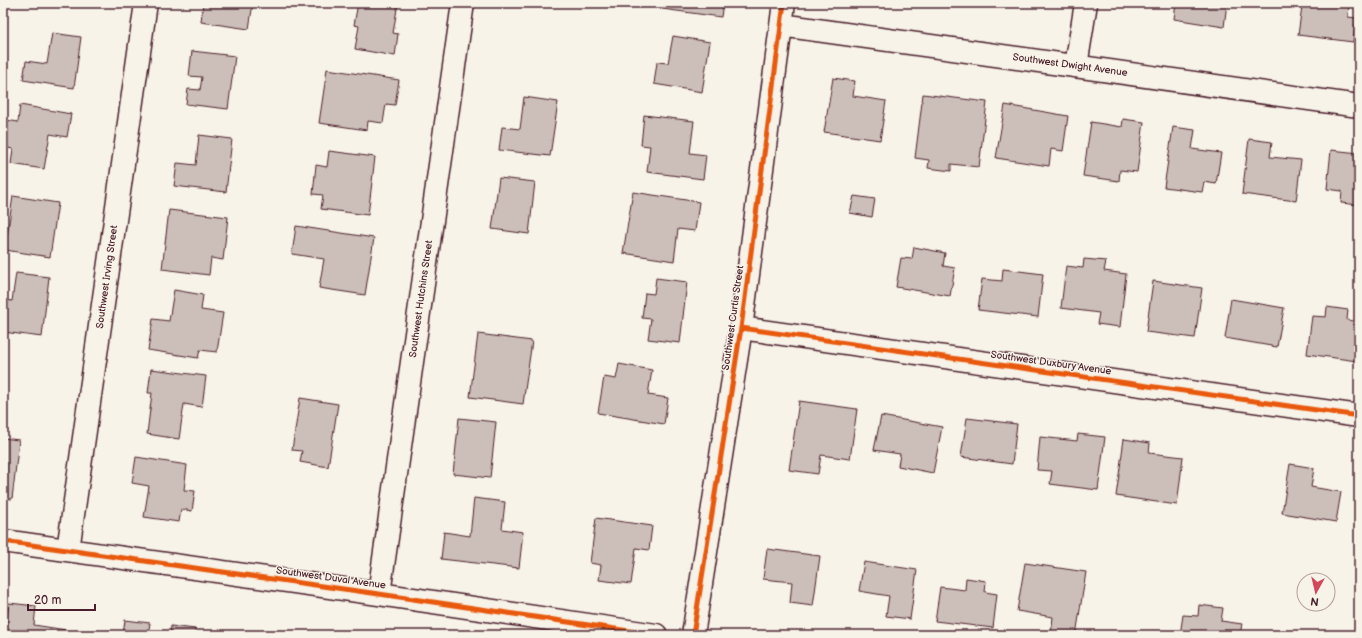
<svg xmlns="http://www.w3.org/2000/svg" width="1362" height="638" font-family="'Balsamiq Sans',sans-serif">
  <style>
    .building { fill: #ccbfb9; stroke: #4a1f2b }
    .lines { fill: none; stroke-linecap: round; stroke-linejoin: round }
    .minor-casing { stroke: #4a1f2b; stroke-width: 25 }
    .minor { stroke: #f7f3e8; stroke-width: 22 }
    .cycleway-casing { stroke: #f7f3e8; stroke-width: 8 }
    .cycleway { stroke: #e8590c; stroke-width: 5 }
    .labels { text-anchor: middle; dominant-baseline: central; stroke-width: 3; stroke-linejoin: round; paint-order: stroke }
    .street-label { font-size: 10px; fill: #4a1f2b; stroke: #f7f3e8 }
  </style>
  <rect width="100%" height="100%" fill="#f7f3e8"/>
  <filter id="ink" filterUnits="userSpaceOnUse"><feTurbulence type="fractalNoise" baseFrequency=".025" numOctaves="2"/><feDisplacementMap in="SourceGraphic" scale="8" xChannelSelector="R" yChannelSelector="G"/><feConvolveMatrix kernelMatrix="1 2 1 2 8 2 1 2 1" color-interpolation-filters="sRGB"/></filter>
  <g filter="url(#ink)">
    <path class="building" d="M203,3H253L249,29L201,22Z
      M358,3H398L393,33L398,34L395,56L355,49L359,26L354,25Z
      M663,3H723L721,17L662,9Z
      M1176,3H1227L1224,27L1174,19Z
      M1311,3H1349L1348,17L1356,18L1353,42L1298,35L1302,6L1310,7Z
      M52,33L81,37L74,88L23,80L26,61L47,64Z
      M673,36L710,42L702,92L654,84L657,62L668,63Z
      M192,51L235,56L228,109L186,104L188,89L200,90L202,77L189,76Z
      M327,69L399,80L395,105L386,104L383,123L368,121L367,130L319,123Z
      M833,78L855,81L853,96L886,101L880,140L824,132Z
      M923,94L987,102L979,167L951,164V171L928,168L929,160L915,158Z
      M524,97L558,102L550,156L499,150L502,127L520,129Z
      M20,105L71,114L67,137L50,134L44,169L11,164L13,149L3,147L6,120L18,122Z
      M1005,105L1068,116L1063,151L1051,149L1049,166L996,158Z
      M644,115L694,121L690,153L706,155L703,179L647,172L650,146L641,145Z
      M1123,119L1144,122L1137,172L1120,170L1119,181L1083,176L1091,122L1122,127Z
      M1173,127L1195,130L1192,149L1221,153L1216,184L1204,182L1202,192L1164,187Z
      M199,135L232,139L226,192L174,186L177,163L196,165Z
      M1249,139L1272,142L1270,157L1301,160L1296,201L1242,194Z
      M1331,150L1359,153V205L1341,203L1342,191L1327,189Z
      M329,151L375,157L368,215L321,209L323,195L313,194L316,165L327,167Z
      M499,178L535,182L529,234L492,229Z
      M633,192L699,202L695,231L678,229L674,261L623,253Z
      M13,196L58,203L50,257L5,250Z
      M854,196L875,199L872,217L850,213Z
      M169,210L228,217L223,260L211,258L209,275L162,269Z
      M296,226L374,238L365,295L319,288L324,259L292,254Z
      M914,247L945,253L943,266L955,268L950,296L896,287L901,258L912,259Z
      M1084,259L1106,261L1104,271L1126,274L1120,327L1097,324L1099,313L1061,308L1066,266L1083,268Z
      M1003,269L1043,274L1038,317L978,310L982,279L1002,281Z
      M16,273L49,277L42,337L3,332L6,300L12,301Z
      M656,278L687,282L680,343L648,339L651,319L642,318L645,293L654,294Z
      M1153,281L1202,288L1195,338L1146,332Z
      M174,290L203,295L201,310L223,313L217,352L200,350L198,358L148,350L153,319L169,321Z
      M1231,299L1284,308L1277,347L1225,338Z
      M1327,307L1348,310L1347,320L1359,322V349L1357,361L1307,354L1312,316L1326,317Z
      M478,334L532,341L523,404L470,397Z
      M619,364L652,370L648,395L668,398L664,424L598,413L604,377L616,379Z
      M151,369L206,376L202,407L184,404L179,439L147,434L152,393H148Z
      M300,398L338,404L328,467L300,462L302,451L292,450Z
      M799,401L857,409L850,459L821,455L818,474L789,470Z
      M881,416L942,427L933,473L898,466L900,454L874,450Z
      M459,418L496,422L490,478L453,474Z
      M967,418L1017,424L1012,464L961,457Z
      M1078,434L1105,437L1098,490L1050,484L1052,471L1037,470L1040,437L1077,441Z
      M3,438L19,440L12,499L3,498Z
      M1124,439L1150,443L1149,453L1183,457L1177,505L1116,496Z
      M136,457L187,465L184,490L195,491L192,511L181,509L179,522L144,517L149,486L132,483Z
      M1290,464L1314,468L1311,487L1341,492L1336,522L1282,513Z
      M474,498L505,502L502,529L523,532L519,568L441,559L444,532L470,536Z
      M596,518L652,526L649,550L636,548L631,584L599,580L601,565L590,563Z
      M767,549L820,556L813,606L790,603L792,582L763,579Z
      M864,562L917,570L910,619L886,616L889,596L859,591Z
      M1025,563L1086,572L1076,635H1051L1053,617L1017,611Z
      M966,578L986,581L985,592L997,594L993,628L935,621L940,587L965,590Z
      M9,603L36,606L34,625L66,630L65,635H5Z
      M1199,605L1223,608L1221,621L1242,624L1240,635H1180L1183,615L1198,616Z
      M125,620L150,623L148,635H123Z
      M171,626L195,629V635H170Z
      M1282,630L1316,635H1281Z"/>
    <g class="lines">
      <defs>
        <path id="minor" d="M781,25L1359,106
          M1076,66L1086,3
          M741,328L1359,416
          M3,541L379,594L656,635
          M68,550L146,3
          M379,594L463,3
          M693,635L741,328L784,3"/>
      </defs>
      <use href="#minor" class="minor-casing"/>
      <use href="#minor" class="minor"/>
      <defs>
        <path id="cycleway" d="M741,328L1359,416
          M3,541L379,594L656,635
          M693,635L741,328L784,3"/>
      </defs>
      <use href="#cycleway" class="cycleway-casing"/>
      <use href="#cycleway" class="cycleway"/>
    </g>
  </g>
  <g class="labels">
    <g class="street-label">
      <text transform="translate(1070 65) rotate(8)">Southwest Dwight Avenue</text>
      <text transform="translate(107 277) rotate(-82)">Southwest Irving Street</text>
      <text transform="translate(421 299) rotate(-82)">Southwest Hutchins Street</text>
      <text transform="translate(733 318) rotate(-82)">Southwest Curtis Street</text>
      <text transform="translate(1051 363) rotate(8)">Southwest Duxbury Avenue</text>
      <text transform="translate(331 578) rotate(8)">Southwest Duval Avenue</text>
    </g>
  </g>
  <rect width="1362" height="638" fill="none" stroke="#f7f3e8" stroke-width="16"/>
  <rect x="8" y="8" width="1346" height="622" fill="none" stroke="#4a1f2b" stroke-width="1.5" filter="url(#ink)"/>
  <g transform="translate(1316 592) rotate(188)"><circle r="19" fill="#f7f3e8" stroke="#b29e9c"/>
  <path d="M0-3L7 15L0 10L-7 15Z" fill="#d1495b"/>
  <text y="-6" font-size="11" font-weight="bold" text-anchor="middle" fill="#4a1f2b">N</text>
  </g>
  <path d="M28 604v6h67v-6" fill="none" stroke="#4a1f2b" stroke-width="2"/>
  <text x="34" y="604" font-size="12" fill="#4a1f2b" stroke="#f7f3e8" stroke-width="3" paint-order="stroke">20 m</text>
</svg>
